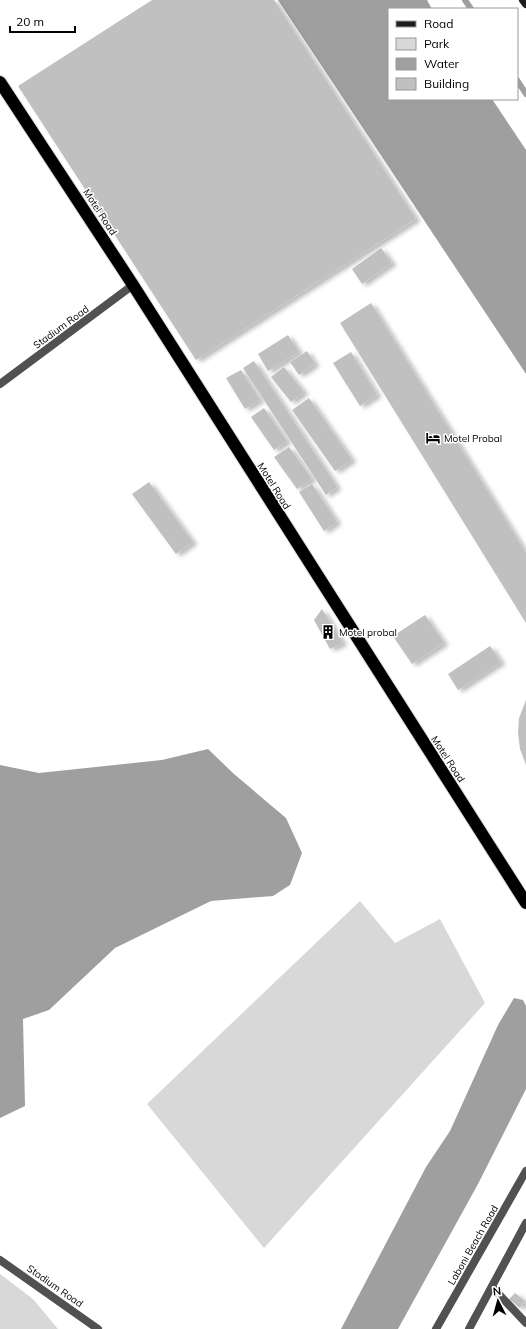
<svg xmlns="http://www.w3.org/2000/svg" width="526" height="1329" font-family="Mulish,sans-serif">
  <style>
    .green { fill: #d8d8d8 }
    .water { fill: #9f9f9f }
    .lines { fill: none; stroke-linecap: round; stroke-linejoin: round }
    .stream { stroke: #9f9f9f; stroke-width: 6 }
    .building { fill: #c0c0c0; filter: url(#shadow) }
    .highway-casing { stroke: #dbdbdb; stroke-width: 14 }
    .lane { stroke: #515151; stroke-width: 8 }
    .street { stroke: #515151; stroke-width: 8 }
    .secondary { stroke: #1e1e1e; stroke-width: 8 }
    .highway { stroke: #000; stroke-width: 12 }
    .labels { text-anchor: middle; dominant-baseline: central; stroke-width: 3; stroke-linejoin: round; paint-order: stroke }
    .street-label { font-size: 10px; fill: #000; stroke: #fff }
    .poi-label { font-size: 10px; fill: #000; stroke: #fff; text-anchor: start }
  </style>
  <defs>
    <filter id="shadow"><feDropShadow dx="4.5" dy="2.5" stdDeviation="2" flood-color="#0004"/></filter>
  </defs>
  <rect width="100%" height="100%" fill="#fff"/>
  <path class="green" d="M360,901L395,943L440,919L485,1003L264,1248L147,1104Z
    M0,1274L33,1299L58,1329H0Z"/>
  <path class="water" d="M278,0H427L432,9H389V99H492L526,150V374Z
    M208,749L234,774L286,818L302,853L290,885L273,896L211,901L115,948L49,1010L23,1019L25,1106L0,1118V765L39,773L162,760Z
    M514,998L523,1000L526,1006V1089L478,1184L398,1329H341L426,1167L450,1131L498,1025Z"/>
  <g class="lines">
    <path class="stream" d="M465,0L471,9
      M517,80L526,94"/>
  </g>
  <path class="building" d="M152,0H274L416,219L196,360L18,86Z
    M381,248L392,263L362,284L352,269Z
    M371,303L526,553V623L340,323Z
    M288,335L299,352L268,371L258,354Z
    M307,351L315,364L299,375L290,362Z
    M351,352L377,395L360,406L333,363Z
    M254,361L337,487L326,495L243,368Z
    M284,367L304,392L291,402L271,377Z
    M241,370L260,400L245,409L226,378Z
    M309,398L352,460L335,471L292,410Z
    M264,408L287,441L274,450L251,417Z
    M289,447L312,479L297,489L274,457Z
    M149,482L193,542L176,554L132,494Z
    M312,484L337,522L324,531L299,492Z
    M322,609L343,643L330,649L314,620Z
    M425,615L444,643L412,664L393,636Z
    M490,646L501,662L458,690L448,674Z
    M526,700V765L520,749L518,733L519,718Z
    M515,1293L525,1301L520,1308L509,1299Z"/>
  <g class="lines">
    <defs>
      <path id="highway" d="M0,82L133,285L526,903"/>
    </defs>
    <use href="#highway" class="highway-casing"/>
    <path class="lane" d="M0,384L133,285
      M0,1260L98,1329
      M492,1287L526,1323"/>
    <path class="street" d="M436,1329L526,1171
      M469,1329L526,1223"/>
    <path class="secondary" d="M523,0L526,4"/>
    <use href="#highway" class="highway"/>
  </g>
  <defs>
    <symbol id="hotel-bare" viewBox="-9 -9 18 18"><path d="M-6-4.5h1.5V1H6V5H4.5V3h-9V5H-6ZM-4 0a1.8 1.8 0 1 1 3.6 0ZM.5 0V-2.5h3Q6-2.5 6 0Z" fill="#000" stroke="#fff" stroke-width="2.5" paint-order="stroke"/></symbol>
    <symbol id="building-bare" viewBox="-9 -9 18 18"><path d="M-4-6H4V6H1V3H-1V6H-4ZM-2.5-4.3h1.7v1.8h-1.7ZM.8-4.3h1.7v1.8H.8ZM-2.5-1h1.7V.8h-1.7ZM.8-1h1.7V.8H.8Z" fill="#000" stroke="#fff" stroke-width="2.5" paint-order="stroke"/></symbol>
  </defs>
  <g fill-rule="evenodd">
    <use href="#hotel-bare" x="423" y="428" width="20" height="20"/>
    <use href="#building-bare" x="318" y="622" width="20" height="20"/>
  </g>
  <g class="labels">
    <g class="street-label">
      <text transform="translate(100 212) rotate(57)">Motel Road</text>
      <text transform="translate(61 327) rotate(-36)">Stadium Road</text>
      <text transform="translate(274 486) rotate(58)">Motel Road</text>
      <text transform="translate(448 759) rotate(57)">Motel Road</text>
      <text transform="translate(473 1245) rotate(-60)">Laboni Beach Road</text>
      <text transform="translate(55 1286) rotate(35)">Stadium Road</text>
    </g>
    <g class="poi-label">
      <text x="444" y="438">Motel Probal</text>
      <text x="339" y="632">Motel probal</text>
    </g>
  </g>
  <rect x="388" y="8" width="130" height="92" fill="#ffffff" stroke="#999999"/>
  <rect x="396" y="21" width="20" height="6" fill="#1e1e1e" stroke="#999999"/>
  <text x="424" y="28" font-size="12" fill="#000000">Road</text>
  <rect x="396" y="38" width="20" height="12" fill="#d8d8d8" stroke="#999999"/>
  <text x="424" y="48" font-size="12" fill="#000000">Park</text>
  <rect x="396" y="58" width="20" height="12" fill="#9f9f9f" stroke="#999999"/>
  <text x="424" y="68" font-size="12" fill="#000000">Water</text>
  <rect x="396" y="78" width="20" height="12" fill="#c0c0c0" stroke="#999999"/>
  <text x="424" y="88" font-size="12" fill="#000000">Building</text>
  <g transform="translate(498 1301) rotate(354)" stroke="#ffffff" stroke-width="3" paint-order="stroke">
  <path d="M0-3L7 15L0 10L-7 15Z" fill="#000000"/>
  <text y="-6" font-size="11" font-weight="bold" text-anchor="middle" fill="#000000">N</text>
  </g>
  <path d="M10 26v6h65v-6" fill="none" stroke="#000000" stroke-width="2"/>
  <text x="16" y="26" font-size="12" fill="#000000" stroke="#ffffff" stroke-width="3" paint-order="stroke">20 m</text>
</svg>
